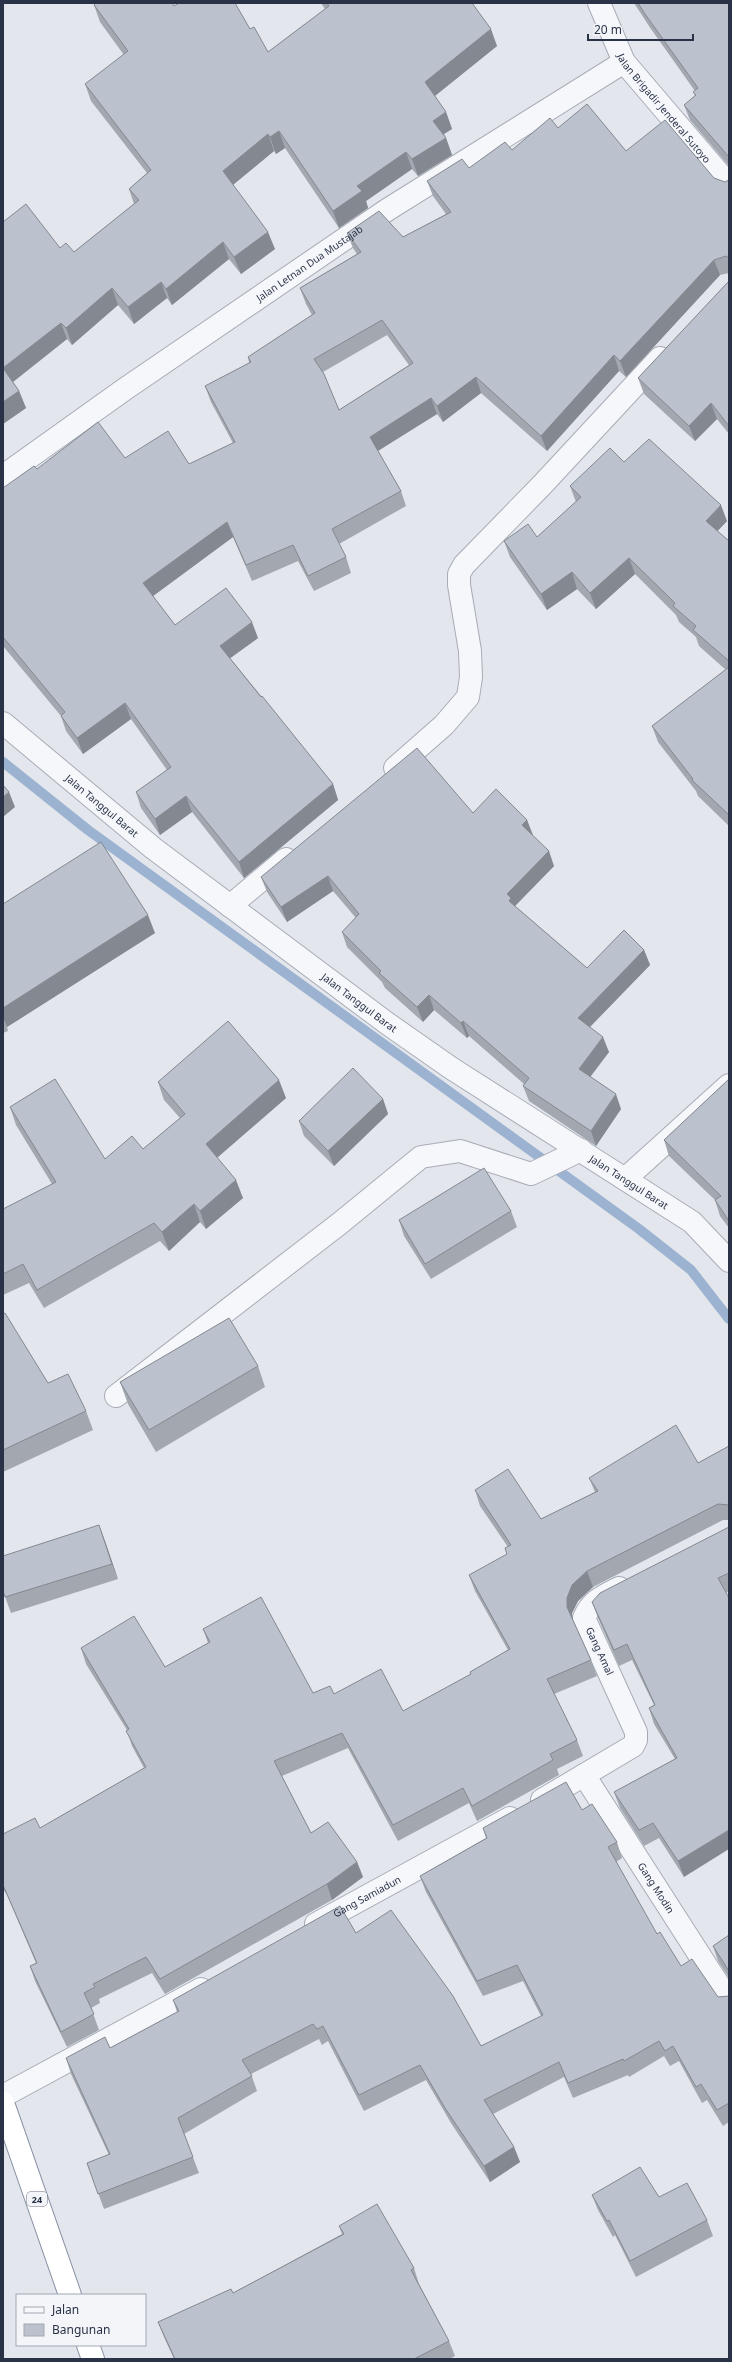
<svg xmlns="http://www.w3.org/2000/svg" width="732" height="2362" font-family="'Noto Sans',sans-serif">
  <style>
    .lines { fill: none; stroke-linecap: round; stroke-linejoin: round }
    .stream { stroke: #9bb2d0; stroke-width: 10 }
    .minor-casing { stroke: #a7acb7; stroke-width: 24 }
    .highway-casing { stroke: #8992a5; stroke-width: 24 }
    .minor { stroke: #f6f7fa; stroke-width: 22 }
    .highway { stroke: #fff; stroke-width: 22 }
    .wall { fill: #a2a7b0; fill-rule: evenodd }
    .shaded-wall { fill: #848890 }
    .building { fill: #bcc2cd; stroke: #848890; fill-rule: evenodd }
    .labels { text-anchor: middle; dominant-baseline: central; stroke-width: 4; stroke-linejoin: round; paint-order: stroke }
    .shield { fill: #f3f5f9; stroke: #666c7c; stroke-width: 1 }
    .shield-label { font-size: 9px; font-weight: bold; fill: #293247 }
    .street-label { font-size: 10px; fill: #293247; stroke: #f3f5f9 }
  </style>
  <rect width="100%" height="100%" fill="#e3e6ec"/>
  <g class="lines">
    <path class="stream" d="M3,762L88,830L639,1229L691,1270L729,1319"/>
    <defs>
      <g id="minor">
        <path id="s1" d="M599,3L624,62L729,185"/>
        <path id="s2" d="M3,476L125,389L387,210L624,62"/>
        <path id="s3" d="M3,723L153,848L388,1024L451,1068L692,1222L729,1261"/>
        <path d="M395,768L444,725L468,697L471,677L470,651L459,585V574L464,565L542,485L660,358"/>
        <path d="M230,906L286,859"/>
        <path d="M625,1179L729,1085"/>
        <path d="M116,1396L339,1224L421,1157L460,1151L531,1174L581,1150"/>
        <path id="s4" d="M584,1775L729,2001"/>
        <path d="M542,1800L633,1746L636,1740V1732L584,1618C591,1601 603,1596 619,1588"/>
        <path id="s5" d="M316,1924L510,1818"/>
        <path d="M3,2096L201,1989"/>
      </g>
      <path id="highway" d="M3,2103L70,2295
        M88,2345L93,2359"/>
    </defs>
    <use href="#minor" class="minor-casing"/>
    <use href="#highway" class="highway-casing"/>
    <use href="#minor" class="minor"/>
    <use href="#highway" class="highway"/>
  </g>
  <path class="wall" d="M321,3H472L497,46L435,96L446,112L452,129L444,134L446,138L452,155L418,176L412,169L366,201L368,208L339,228L285,148L276,154L274,151L233,185L275,249L241,274L229,259L172,305L167,298L134,324L118,305L72,345L67,339L13,382L19,391L26,408L3,424V222L60,248L74,252L134,204L129,189L147,173L91,101L85,84L124,55L100,22L94,5L174,6L250,29L268,52L325,9Z
    M634,3H729V166L690,120L684,105L695,96L693,92L695,91L651,29Z
    M558,128L626,151L714,178L725,182L729,180V273L720,275L626,377L619,371L547,451L481,393L443,422L437,414L378,451L401,491L406,506L339,544L346,557L351,573L314,591L298,561L252,581L233,537L153,596L175,625L258,638L230,658L333,784L338,800L244,878L192,812L160,835L141,808L136,792L167,770L131,719L83,754L66,731L61,716L3,646V488L37,469L125,458L189,464L233,443L211,402L205,386L249,363L248,357L312,315L306,304L300,288L357,254L353,248L347,233L403,237L446,214L433,196L427,181L469,168L512,150ZM387,335L409,365L339,410L323,372Z
    M729,281V434L717,419L695,441L644,394L638,378Z
    M624,462L727,521L717,531L729,541V826L698,796L696,791L658,742L652,726L726,670L699,646L696,637L679,622L676,615L635,574L596,609L577,589L547,610L510,557L504,541L537,537L576,502L570,486Z
    M473,813L527,820L532,835L554,866L515,906L587,968L644,950L650,965L590,1027L609,1052L590,1076L621,1109L596,1146L529,1101L523,1086L524,1084L469,1036L467,1038L434,1010L423,1022L385,988L382,982L347,947L342,932L356,918L333,891L287,922L267,892L261,877Z
    M3,904L155,933L7,1027L8,1031L3,1033Z
    M729,1079V1228L720,1216L715,1200L669,1156L664,1140Z
    M158,1082L286,1098L217,1158L243,1198L206,1229L200,1222L169,1251L160,1241L44,1308L29,1283L3,1295V1209L52,1184L16,1125L10,1107L105,1159L143,1149L180,1118L164,1100Z
    M383,1099L388,1114L334,1166L304,1136L299,1121Z
    M511,1211L517,1227L431,1279L404,1236L399,1220Z
    M3,1314L48,1383L86,1411L93,1430L3,1472Z
    M258,1366L265,1387L156,1452L128,1404L120,1382Z
    M729,1446V1520H723L593,1587L578,1601L572,1613V1620L591,1660L597,1676L554,1694L577,1740L583,1756L557,1769L559,1775L477,1821L469,1803L398,1841L348,1748L282,1776L311,1833L357,1862L363,1877L332,1900L165,1994L152,1973L99,1999L100,2003L91,2008L99,2030L67,2047L35,1981L30,1966L36,1963L7,1895L3,1889V1834L40,1828L144,1768L132,1746L127,1730L86,1664L81,1648L165,1667L208,1643L203,1629L313,1693L334,1694L403,1711L471,1674L470,1672L508,1650L475,1591L469,1575L507,1555L505,1548L508,1547L480,1506L475,1490L541,1519L595,1492L589,1478L698,1463Z
    M99,1525L118,1579L11,1613L3,1591Z
    M729,1527V1591L726,1593L684,1877L659,1838L644,1846L620,1808L614,1792L675,1759L654,1724L649,1708L654,1705L632,1660L619,1666L598,1618L592,1602Z
    M582,1810L617,1842L622,1858L616,1862L657,1934L681,1966L718,1997L729,1996V2122L723,2126L707,2100L702,2103L679,2061L670,2066L664,2056L629,2077L628,2075L573,2098L564,2077L493,2114L514,2147L520,2162L490,2182L451,2123L426,2080L364,2111L328,2041L322,2045L319,2039L251,2074L257,2091L184,2134L199,2173L104,2209L87,2163L109,2155L71,2074L66,2058L110,2048L177,2012L173,2000L356,1933L481,2046L541,2016L523,1981L483,1996L426,1892L420,1876L486,1838L483,1828Z
    M729,1935V1978L718,1961L713,1946Z
    M592,2195L659,2197L707,2220L713,2236L636,2277L615,2235L613,2237L598,2210Z
    M339,2226L414,2268L419,2284L449,2341L455,2356L449,2359H174L164,2337L158,2322L233,2293L342,2234Z"/>
  <path class="shaded-wall" d="M491,29L497,46L431,99L425,82Z
    M446,112L452,129L439,137L433,121Z
    M279,131L285,148L276,154L270,137Z
    M268,134L274,151L229,188L223,171Z
    M446,138L452,155L418,176L412,159Z
    M406,152L412,169L366,201L368,208L339,228L333,211L357,186Z
    M268,232L275,249L241,274L234,257Z
    M223,242L229,259L172,305L166,289Z
    M714,260L720,275L626,377L620,361Z
    M161,282L167,298L134,324L128,307Z
    M112,288L118,305L72,345L66,328Z
    M61,323L67,339L9,385L3,368Z
    M614,355L619,371L547,451L541,436Z
    M476,377L481,393L443,422L437,406Z
    M19,391L26,408L3,424V402Z
    M431,398L437,414L376,452L370,437Z
    M711,403L717,419L695,441L689,426Z
    M721,505L727,521L712,537L706,521Z
    M227,522L233,537L149,599L143,583Z
    M629,558L635,574L596,609L590,593Z
    M572,572L577,589L547,610L541,594Z
    M252,622L258,638L225,662L220,646Z
    M125,703L131,719L83,754L77,738Z
    M333,784L338,800L244,878L239,862Z
    M9,792L15,807L3,817V797Z
    M186,796L192,812L160,835L155,819Z
    M527,820L533,835L527,840L522,825Z
    M549,851L554,866L514,907V916L507,894Z
    M328,876L333,891L287,922L281,907Z
    M148,915L155,933L7,1027L3,1017V1008Z
    M644,950L650,965L584,1033L578,1018Z
    M429,995L434,1010L423,1022L417,1007Z
    M463,1021L469,1036L467,1038L461,1023Z
    M603,1037L609,1052L585,1084L579,1069Z
    M279,1080L286,1098L212,1162L206,1144Z
    M616,1094L621,1109L596,1146L591,1131Z
    M383,1099L388,1114L334,1166L328,1151Z
    M236,1180L243,1198L206,1229L200,1211Z
    M194,1204L200,1222L169,1251L162,1232Z
    M99,1525L105,1541L118,1579L112,1564Z
    M587,1571L593,1587L578,1601L572,1613L573,1623L567,1607V1598L572,1585Z
    M729,1830V1849L684,1877L678,1861Z
    M357,1862L363,1877L332,1900L327,1884Z
    M514,2147L520,2162L490,2182L484,2166Z"/>
  <path class="building" d="M96,3H172L174,6L179,3H235L250,29L254,27L268,52L329,6L327,3H472L491,29L425,82L446,112L433,121L446,138L412,159L406,152L357,186L362,191L333,211L279,131L270,137L268,134L223,171L268,232L234,257L223,242L166,289L161,282L128,307L112,288L66,328L61,323L3,368L19,391L3,402V222L26,204L60,248L66,243L74,252L139,200L129,189L151,170L85,84L128,51L94,5Z
    M638,3H729V157L684,105L696,95L693,92L698,88L645,14Z
    M587,104L626,151L665,120L714,178L725,182L729,180V258L726,256L714,260L620,361L614,355L541,436L476,377L437,406L431,398L370,437L401,491L332,529L346,557L308,576L293,545L246,565L227,522L143,583L175,625L226,588L252,622L220,646L261,697L262,696L333,784L239,862L186,796L155,819L136,792L171,767L125,703L77,738L61,716L65,712L3,637V488L34,466L37,469L98,422L125,458L168,431L189,464L235,442L205,386L251,362L248,357L315,313L300,288L361,252L347,233L379,211L403,237L451,212L427,181L462,159L469,168L505,142L512,150L550,118L558,128ZM382,320L413,363L339,410L324,374L314,359Z
    M729,281V426L711,403L689,426L638,378Z
    M649,439L721,505L706,521L729,541V661L693,630L696,626L673,606L675,603L629,558L590,593L572,572L541,594L504,541L528,524L537,537L581,497L570,486L610,448L624,462Z
    M729,667V815L692,780L693,779L652,726Z
    M417,748L473,813L496,789L527,820L522,825L549,851L507,894L511,898L509,901L587,968L624,930L644,950L578,1018L603,1037L579,1069L616,1094L591,1131L523,1086L529,1078L463,1021L461,1023L429,995L417,1007L379,973L381,971L342,932L359,914L328,876L281,907L261,877Z
    M3,785L9,792L3,797Z
    M101,842L148,915L3,1008V904Z
    M228,1021L279,1080L206,1144L236,1180L200,1211L194,1204L162,1232L154,1223L37,1290L23,1264L3,1274V1209L56,1182L10,1107L55,1079L105,1159L132,1136L143,1149L185,1114L158,1082Z
    M353,1068L383,1099L328,1151L299,1121Z
    M729,1079V1221L715,1200L721,1196L664,1140Z
    M484,1168L511,1211L425,1264L399,1220Z
    M5,1313L48,1383L68,1374L86,1411L3,1450V1314Z
    M229,1318L258,1366L149,1430L120,1382Z
    M676,1425L698,1463L729,1446V1505L718,1504L587,1571L572,1585L567,1598V1607L591,1660L547,1679L577,1740L550,1754L553,1760L472,1806L463,1788L393,1825L342,1733L274,1761L311,1833L328,1822L357,1862L327,1884L160,1979L146,1957L93,1984L95,1987L84,1993L94,2014L61,2032L30,1966L37,1963L3,1885V1834L35,1818L40,1828L146,1767L126,1731L129,1729L81,1648L134,1616L165,1667L210,1642L203,1629L261,1597L313,1693L330,1686L334,1694L381,1669L403,1711L471,1674L470,1672L510,1649L469,1575L507,1554L505,1548L511,1545L475,1490L508,1469L541,1519L598,1491L589,1478Z
    M99,1525L112,1564L5,1597L3,1591V1556Z
    M729,1527V1573L718,1578L729,1598V1830L678,1861L653,1823L639,1830L614,1792L677,1758L649,1708L655,1705L627,1644L614,1650L592,1602L600,1593Z
    M566,1782L582,1810L592,1804L617,1842L608,1847L657,1934L660,1932L681,1966L692,1959L718,1997L729,1996V2103L717,2110L701,2084L696,2087L673,2046L665,2051L659,2041L624,2061L623,2059L568,2083L559,2062L484,2100L514,2147L484,2166L445,2108L420,2065L359,2095L323,2026L317,2029L313,2024L242,2060L252,2076L178,2118L193,2157L98,2194L87,2163L110,2154L66,2058L105,2037L110,2048L179,2011L173,2000L340,1906L356,1933L391,1910L453,1996L481,2046L543,2015L517,1965L477,1981L420,1876L487,1838L483,1828Z
    M729,1935V1971L713,1946Z
    M640,2167L659,2197L687,2183L707,2220L630,2261L609,2220L607,2221L592,2195Z
    M377,2204L414,2268L411,2270L449,2341L414,2359H175L158,2322L231,2289L233,2293L344,2234L339,2226Z"/>
  <g class="labels">
    <rect class="shield" x="27" y="2192" width="20" height="14" rx="3"/>
    <g class="shield-label">
      <text x="37" y="2199">24</text>
    </g>
    <g class="street-label">
      <text stroke="none"><textPath href="#s1" startOffset="125">Jalan Brigadir Jenderal Sutoyo</textPath></text>
      <text stroke="none"><textPath href="#s2" startOffset="373">Jalan Letnan Dua Mustajab</textPath></text>
      <text stroke="none"><textPath href="#s3" startOffset="129">Jalan Tanggul Barat</textPath></text>
      <text stroke="none"><textPath href="#s3" startOffset="453">Jalan Tanggul Barat</textPath></text>
      <text stroke="none"><textPath href="#s3" startOffset="777">Jalan Tanggul Barat</textPath></text>
      <text transform="translate(600 1651) rotate(65)">Gang Amal</text>
      <text stroke="none"><textPath href="#s4" startOffset="134">Gang Modin</textPath></text>
      <text stroke="none"><textPath href="#s5" startOffset="58">Gang Samiadun</textPath></text>
    </g>
  </g>
  <rect width="732" height="2362" fill="none" stroke="#293247" stroke-width="8"/>
  <rect x="16" y="2294" width="130" height="52" fill="#f3f5f9" stroke="#a2a7b2"/>
  <rect x="24" y="2307" width="20" height="6" fill="#f6f7fa" stroke="#a2a7b2"/>
  <text x="52" y="2314" font-size="12" fill="#293247">Jalan</text>
  <rect x="24" y="2324" width="20" height="12" fill="#bcc2cd" stroke="#a2a7b2"/>
  <text x="52" y="2334" font-size="12" fill="#293247">Bangunan</text>
  <path d="M588 34v6h105v-6" fill="none" stroke="#293247" stroke-width="2"/>
  <text x="594" y="34" font-size="12" fill="#293247" stroke="#f3f5f9" stroke-width="3" paint-order="stroke">20 m</text>
</svg>
